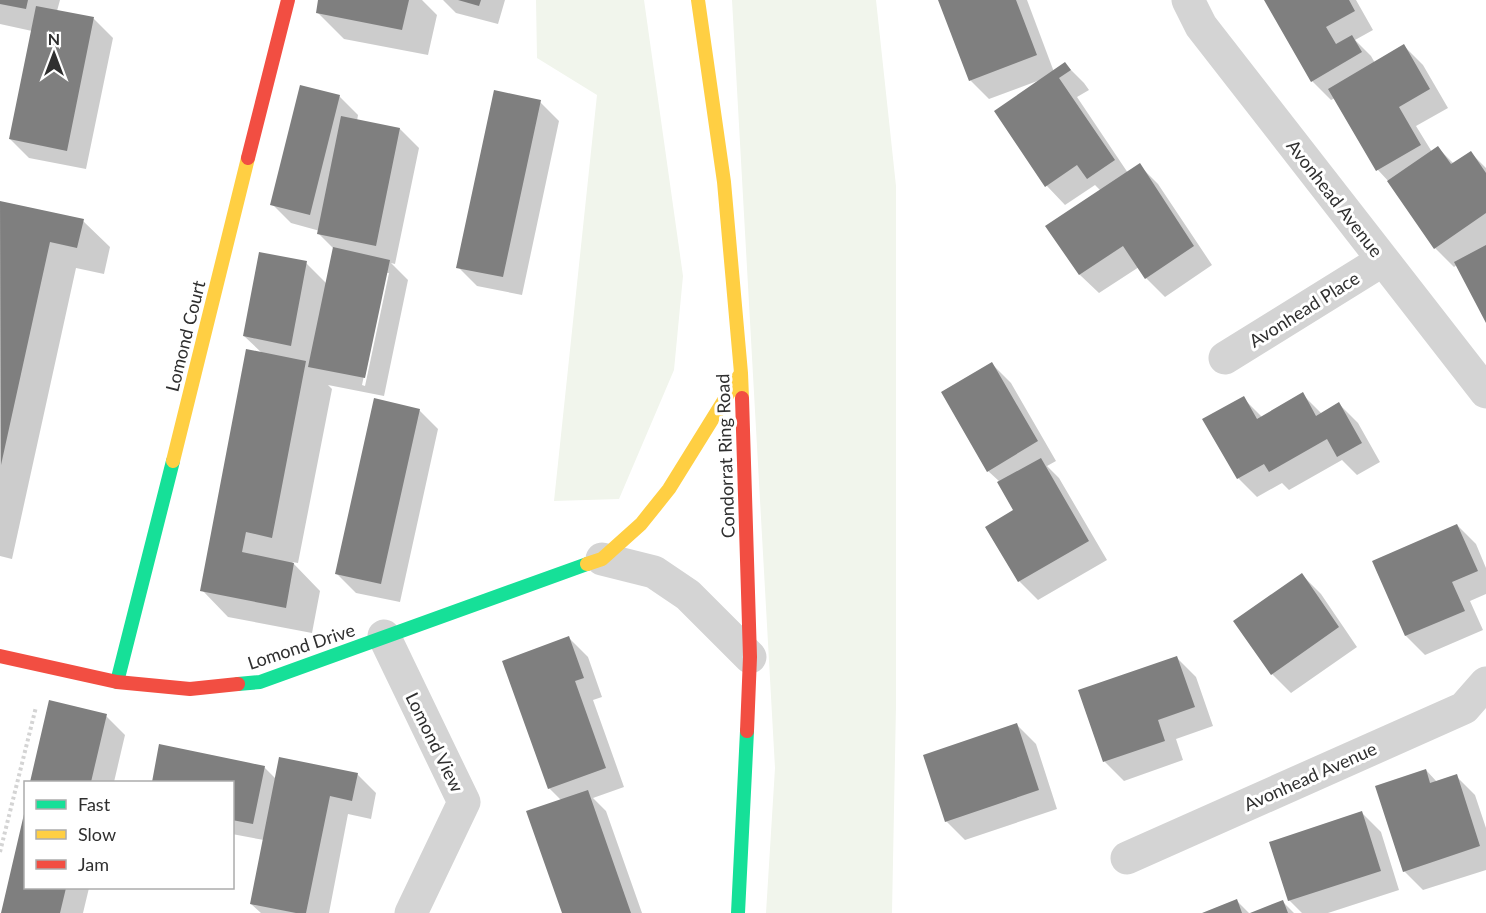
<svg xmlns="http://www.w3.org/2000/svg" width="1486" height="913" font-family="Lato,sans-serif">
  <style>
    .green { fill: #f1f5ec }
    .shadow { fill: #0003; fill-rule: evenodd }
    .building { fill: #7f7f7f }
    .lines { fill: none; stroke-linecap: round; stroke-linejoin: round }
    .path { stroke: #d4d4d4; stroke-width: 4; stroke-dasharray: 3 3; stroke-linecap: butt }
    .street { stroke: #d4d4d4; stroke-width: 33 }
    .fast { stroke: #16e098; stroke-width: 14 }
    .slow { stroke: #ffcf43; stroke-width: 14 }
    .jam { stroke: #f24e42; stroke-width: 14 }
    .labels { text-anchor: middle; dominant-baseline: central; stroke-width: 6; stroke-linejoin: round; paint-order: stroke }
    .street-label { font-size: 18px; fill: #2f2f2f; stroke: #fff }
  </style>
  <rect width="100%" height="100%" fill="#fff"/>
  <path class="green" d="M536,0H644L683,276L674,370L619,499L554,501L597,95L537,58Z
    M732,0H876L896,186V706L892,913H766L775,768Z"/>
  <path class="shadow" d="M0,0H60L57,11L94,19L113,38L86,169L29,158L10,139L32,31L0,24Z
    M320,0H422L437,15L428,55L344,39L317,12Z
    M443,0H505L498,24L456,13Z
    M940,0H1027L1054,72L1065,64L1084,83L1089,90L1077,97L1128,173L1139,165L1158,184L1212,265L1165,297L1146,278L1139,267L1099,293L1080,275L1047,226L1101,191L1095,185L1065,205L1047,186L1040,80L989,99L970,80Z
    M1266,0H1356L1373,30L1355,40L1371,56L1375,63L1404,46L1423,65L1448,108L1416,126L1432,152L1438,148L1454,164L1471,153L1486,168V320L1457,265L1454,267L1435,248L1390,183L1378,170L1335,98L1331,100L1312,81Z
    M339,96L358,115L357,121L400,129L419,148L395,264L391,263L408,280L384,396L328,385L332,389L298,563L292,562L320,591L312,633L228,617L202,590L263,354L244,336L306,263L327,284L334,249L319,234L320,231L291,223L272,204ZM386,273H389L365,386L362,385Z
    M540,102L559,121L522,295L477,286L458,267Z
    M0,203L83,221L110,247L104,274L76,268L12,559L0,556Z
    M992,364L1011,383L1056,461L1047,466L1059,478L1107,560L1038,600L1019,581L1015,511L1000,482L988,471Z
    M1302,394L1322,414L1339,404L1358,423L1380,462L1357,475L1342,460L1289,490L1282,483L1257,497L1238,478L1243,398L1262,417Z
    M419,410L438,429L400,602L356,593L337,574Z
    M1457,525L1476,544L1486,568V594L1470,601L1483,630L1425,655L1406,636L1374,562Z
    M1302,575L1321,594L1357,647L1291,693L1272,674Z
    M569,638L588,657L602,697L593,700L624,787L593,798L606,811L642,913H563L562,801L549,788Z
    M1177,658L1196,677L1213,726L1176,739L1183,760L1124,781L1105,762L1080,691Z
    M50,702L106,716L125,735L114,782H32Z
    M1017,725L1036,744L1057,809L965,840L946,821Z
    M161,746L264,767L276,779L357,774L376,793L371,819L348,814L329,913H261L251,904L264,840L232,834V782H153Z
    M1426,770L1437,782L1456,776L1475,795L1486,828V870L1423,890L1404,871Z
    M1362,813L1381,832L1399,890L1328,913H1302L1289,900Z
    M26,888H89L83,913H3Z
    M1237,901L1249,913H1206Z
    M1283,902L1294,913H1254Z"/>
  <path class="building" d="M0,0H28L26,9L0,4Z
    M318,0H409L402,30L316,13Z
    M458,0H481L479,6Z
    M938,0H1016L1037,55L969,81Z
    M1264,0H1349L1355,11L1326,27L1336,44L1352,35L1362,52L1311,82Z
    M36,6L94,17L67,151L9,139Z
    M1404,44L1430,89L1399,107L1421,145L1376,171L1328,89Z
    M1065,62L1071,70L1059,78L1115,160L1087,179L1077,165L1045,187L994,111Z
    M300,85L340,95L310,215L270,205Z
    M494,90L541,100L503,277L456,268Z
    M341,116L400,128L376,246L317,234Z
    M1438,146L1451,164L1471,151L1486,173V213L1434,249L1387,181Z
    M1140,163L1194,246L1145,279L1123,246L1079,275L1045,226Z
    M0,201L84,219L77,248L50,242L1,465Z
    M1486,245V323L1454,262Z
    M333,247L390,260L365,378L308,367Z
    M259,252L307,261L291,346L243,336Z
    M246,349L306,361L272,538L246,532L242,552L294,563L286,608L200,591Z
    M992,362L1038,441L987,472L941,392Z
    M1303,392L1316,416L1339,402L1362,443L1337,457L1327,439L1269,472L1264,464L1237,479L1202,419L1244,396L1257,419Z
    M374,398L420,409L381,584L335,574Z
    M1041,458L1089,541L1018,582L985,527L1013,510L997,482Z
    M1457,524L1478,571L1452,582L1465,611L1405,636L1372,561Z
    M1302,573L1339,627L1271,675L1233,621Z
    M569,636L584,678L575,681L606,768L548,789L502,661Z
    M1177,656L1195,707L1158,720L1165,741L1103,762L1078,690Z
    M49,700L107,714L91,782H30Z
    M1017,723L1039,790L945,822L923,755Z
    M159,744L265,766L253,824L232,820V782H152Z
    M279,757L358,773L352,801L330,796L306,913H296L250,904Z
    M1426,769L1430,783L1457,774L1480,846L1403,872L1375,786Z
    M588,790L631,913H562L526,811Z
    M1362,811L1381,871L1288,901L1269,842Z
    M24,814H26V888H66L60,913H1Z
    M1237,899L1242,913H1202Z
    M1283,900L1288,913H1250Z"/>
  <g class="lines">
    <path class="path" d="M0,852L36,707"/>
    <path class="street" d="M1188,0L1201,26L1486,392
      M1225,358L1383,260
      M602,559L654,572L688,595L750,657
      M384,636L464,802L411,913
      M1127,858L1464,708L1486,683"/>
    <path class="fast" d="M117,682L173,461
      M238,684L260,682L587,564
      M738,913L747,731"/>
    <path class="slow" d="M698,0L724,182L741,373L742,398
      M173,461L248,158
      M587,564L602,559L641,524L669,489L741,373"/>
    <path class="jam" d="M248,158L288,0
      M742,398L750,657L747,731
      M0,656L117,682L190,689L238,684"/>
  </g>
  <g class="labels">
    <g class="street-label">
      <text transform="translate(1335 198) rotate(52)">Avonhead Avenue</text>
      <text transform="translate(1304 309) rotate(-32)">Avonhead Place</text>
      <text transform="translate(185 336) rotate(-76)">Lomond Court</text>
      <text transform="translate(725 456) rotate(-92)">Condorrat Ring Road</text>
      <text transform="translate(301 646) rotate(-18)">Lomond Drive</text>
      <text transform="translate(435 742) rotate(64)">Lomond View</text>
      <text transform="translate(1310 776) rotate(-24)">Avonhead Avenue</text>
    </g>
  </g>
  <rect x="24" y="781" width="210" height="108" fill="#ffffff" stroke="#acacac" stroke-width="1.5"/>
  <rect x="36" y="800" width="30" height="9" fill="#16e098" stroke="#acacac" stroke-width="1.5"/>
  <text x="78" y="811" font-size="18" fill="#2f2f2f">Fast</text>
  <rect x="36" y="830" width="30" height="9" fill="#ffcf43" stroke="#acacac" stroke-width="1.5"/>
  <text x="78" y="841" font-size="18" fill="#2f2f2f">Slow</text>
  <rect x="36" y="860" width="30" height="9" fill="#f24e42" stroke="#acacac" stroke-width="1.5"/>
  <text x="78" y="871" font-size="18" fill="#2f2f2f">Jam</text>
  <g transform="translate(54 54)" stroke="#ffffff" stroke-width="4.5" paint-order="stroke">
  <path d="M0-4.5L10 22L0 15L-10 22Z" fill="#2f2f2f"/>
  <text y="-9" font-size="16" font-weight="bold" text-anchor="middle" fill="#2f2f2f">N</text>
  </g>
</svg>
